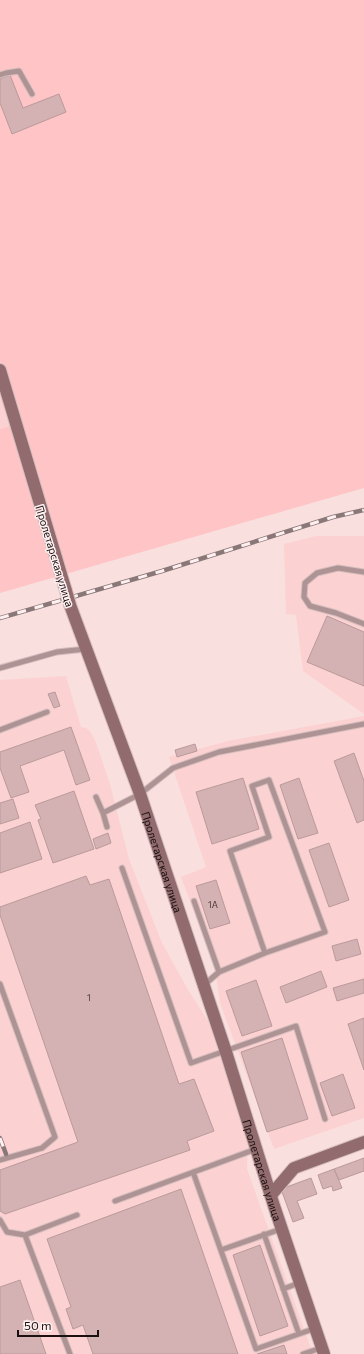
<svg xmlns="http://www.w3.org/2000/svg" width="364" height="1354" font-family="Commissioner,sans-serif">
  <style>
    .built { fill: #fcd1d2 }
    .green { fill: #fec4c6 }
    .building { fill: #d4b2b3; stroke: #ba9a9b }
    .lines { fill: none; stroke-linecap: round; stroke-linejoin: round }
    .lane-casing { stroke: #d6bebe; stroke-width: 7 }
    .secondary-casing { stroke: #d6bebe; stroke-width: 14 }
    .lane { stroke: #ae9394; stroke-width: 5 }
    .secondary { stroke: #916b6d; stroke-width: 12 }
    .rail-casing { stroke: #8a7777; stroke-width: 4.5 }
    .rail { stroke: #fef0f0; stroke-width: 3; stroke-dasharray: 9; stroke-linecap: butt }
    .secondary-bridge-casing { stroke: #d6bebe; stroke-width: 14; stroke-linecap: butt }
    .secondary-bridge { stroke: #916b6d; stroke-width: 12 }
    .labels { text-anchor: middle; dominant-baseline: central; stroke-width: 3; stroke-linejoin: round; paint-order: stroke }
    .number-label { font-size: 9px; fill: #493839 }
    .street-label { font-size: 11px; fill: #1b1010; stroke: #fef0f0 }
  </style>
  <rect width="100%" height="100%" fill="#fadfdf"/>
  <path class="built" d="M0,361L19,423L0,429Z
    M316,536H364V714L303,671L296,615L286,614L284,544Z
    M66,676L81,727L86,728L90,731L95,740L110,784L129,859L162,943L187,988L208,1021L248,1135L247,1169L313,1354H0V680Z
    M364,716V1118L274,1149L220,1003L215,968L181,877L206,867L169,757L228,741Z"/>
  <path class="green" d="M0,0H364V488L263,517L0,593V429L19,423L0,361Z"/>
  <path class="building" d="M10,75L23,108L59,94L66,112L12,134L0,103V79Z
    M327,616L364,632V686L307,662Z
    M55,692L60,706L54,708L48,694Z
    M71,727L90,780L76,785L64,750L20,766L29,792L11,798L0,768V752Z
    M195,744L197,751L177,757L175,750Z
    M354,753L364,781V820L357,823L334,761Z
    M243,778L259,829L212,844L196,792Z
    M299,778L318,833L298,839L280,785Z
    M74,791L94,849L53,863L38,820L41,819L35,805Z
    M13,799L19,818L0,824V803Z
    M30,822L42,859L0,873V833Z
    M108,833L111,843L96,849L93,839Z
    M329,843L349,900L329,907L309,850Z
    M86,876L90,885L109,879L179,1084L194,1079L214,1131L187,1141L190,1150L5,1214L0,1211V1170L78,1142L0,915V907Z
    M216,880L230,923L210,929L196,886Z
    M357,939L361,954L336,961L332,946Z
    M321,971L327,987L286,1003L280,987Z
    M364,979V993L337,1001L333,988Z
    M256,980L272,1026L242,1036L226,991Z
    M364,1018V1070L348,1024Z
    M282,1038L308,1119L267,1132L241,1052Z
    M343,1074L355,1108L332,1116L320,1083Z
    M364,1158V1171L339,1180L334,1169Z
    M334,1169L342,1188L333,1191L332,1186L323,1189L318,1175Z
    M311,1178L317,1194L297,1201L304,1218L293,1222L281,1189Z
    M181,1189L238,1354H93L83,1325L73,1329L66,1309L71,1307L47,1239Z
    M260,1245L288,1326L260,1336L233,1255Z
    M20,1280L46,1354H0V1287Z
    M284,1345L287,1354H257Z"/>
  <g class="lines">
    <defs>
      <path id="lane" d="M0,75L6,73L19,71L32,94
        M364,572L338,568L317,573L305,583L304,597L310,606L336,613L364,624
        M0,668L57,652L86,649
        M0,730L47,712
        M96,797L103,813L140,794L173,768L219,752L364,724
        M103,813L107,827
        M122,868L191,1063L296,1026L325,1119
        M194,901L219,972L204,985
        M219,972L265,953L230,851L269,837L252,786L269,780L325,932L265,953
        M0,984L55,1137L42,1148L0,1160
        M193,1172L256,1349L316,1328
        M115,1201L256,1149
        M0,1220L7,1232L25,1235L77,1215
        M264,1234L299,1334
        M25,1235L70,1354
        M221,1250L281,1229
        M283,1289L299,1283
        M303,1354L321,1348"/>
      <g id="secondary">
        <path d="M0,370L66,591"/>
        <path id="s1" d="M70,605L140,794L226,1052L274,1206L324,1354"/>
        <path d="M271,1195L294,1168L364,1142"/>
      </g>
    </defs>
    <use href="#lane" class="lane-casing"/>
    <use href="#secondary" class="secondary-casing"/>
    <use href="#lane" class="lane"/>
    <use href="#secondary" class="secondary"/>
    <defs>
      <path id="rail" d="M0,618L162,571L333,517L364,510
        M0,1138L6,1154"/>
    </defs>
    <use href="#rail" class="rail-casing"/>
    <use href="#rail" class="rail"/>
    <defs>
      <path id="secondary-bridge" d="M66,591L70,605"/>
    </defs>
    <use href="#secondary-bridge" class="secondary-bridge-casing"/>
    <use href="#secondary-bridge" class="secondary-bridge"/>
  </g>
  <g class="labels">
    <g class="number-label">
      <text x="213" y="904">1А</text>
      <text x="89" y="997">1</text>
    </g>
    <g class="street-label">
      <text transform="translate(55 556) rotate(73)">Пролетарская улица</text>
      <text stroke="none"><textPath href="#s1" startOffset="273">Пролетарская улица</textPath></text>
      <text stroke="none"><textPath href="#s1" startOffset="597">Пролетарская улица</textPath></text>
    </g>
  </g>
  <path d="M18 1330v6h80v-6" fill="none" stroke="#1b1010" stroke-width="2"/>
  <text x="24" y="1330" font-size="12" fill="#1b1010" stroke="#fef0f0" stroke-width="3" paint-order="stroke">50 m</text>
</svg>
